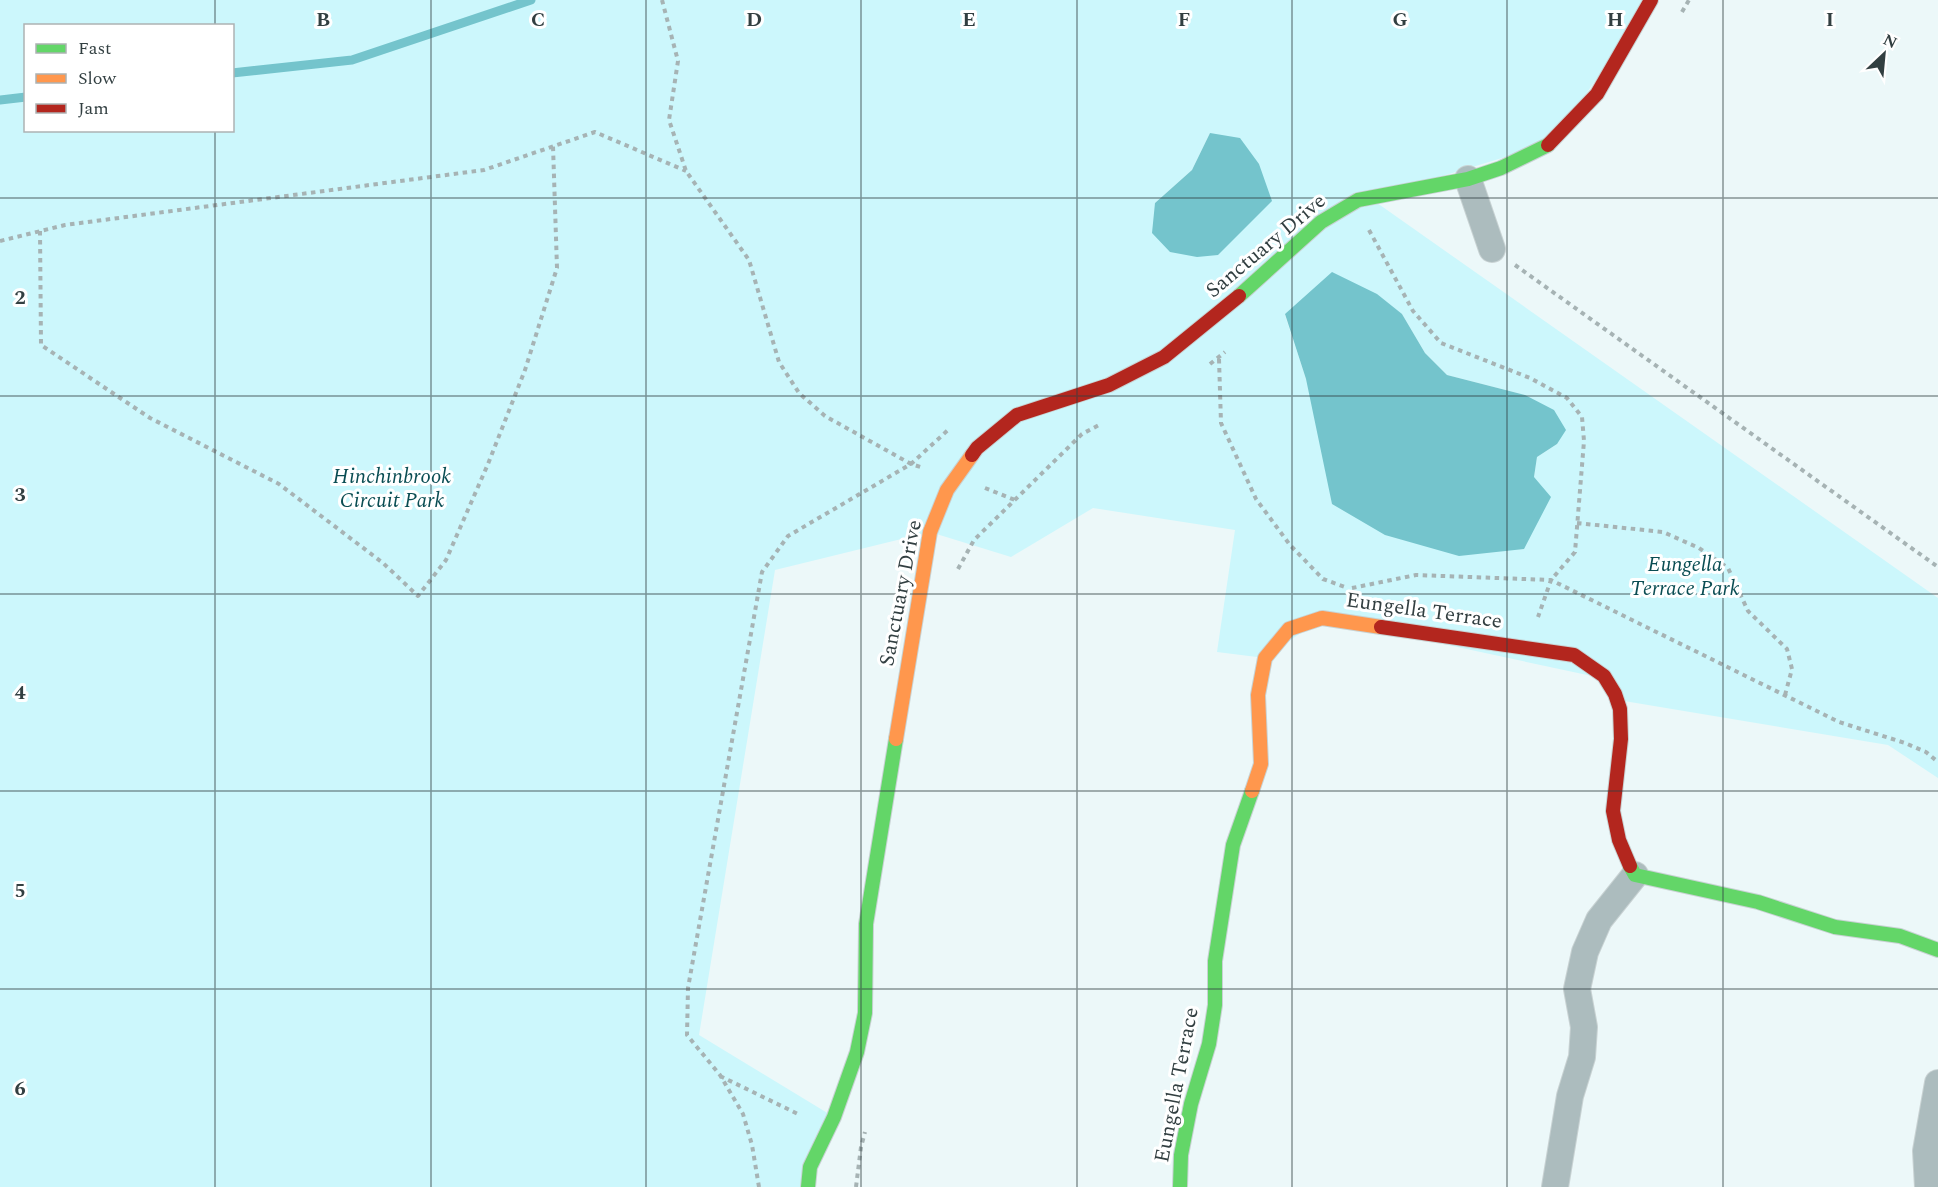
<svg xmlns="http://www.w3.org/2000/svg" width="1938" height="1187" font-family="Spectral,serif">
  <style>
    .green { fill: #ccf7fc; fill-rule: evenodd }
    .water { fill: #74c4cc }
    .lines { fill: none; stroke-linecap: round; stroke-linejoin: round }
    .stream { stroke: #74c4cc; stroke-width: 9 }
    .street-casing { stroke: #c8d2d3; stroke-width: 28 }
    .fast-casing { stroke: #c8d2d3; stroke-width: 16 }
    .slow-casing { stroke: #c8d2d3; stroke-width: 16 }
    .jam-casing { stroke: #c8d2d3; stroke-width: 16 }
    .path { stroke: #a6b3b4; stroke-width: 4; stroke-dasharray: 4.5 4.5; stroke-linecap: butt }
    .street { stroke: #acbcbe; stroke-width: 26 }
    .fast { stroke: #63d668; stroke-width: 14 }
    .slow { stroke: #ff974d; stroke-width: 14 }
    .jam { stroke: #b3261e; stroke-width: 14 }
    .grid { fill: none; stroke: #323f41; stroke-width: 1.5; stroke-opacity: 0.55 }
    .labels { text-anchor: middle; dominant-baseline: central; stroke-width: 6; stroke-linejoin: round; paint-order: stroke }
    .street-label { font-size: 21px; fill: #323f41; stroke: #fff }
    .park-label { font-size: 21px; font-style: italic; fill: #0a4d53; stroke: #fff }
    .grid-label { font-size: 20px; text-anchor: middle; font-weight: bold; fill: #323f41; stroke: #fff; stroke-width: 6; stroke-linejoin: round; paint-order: stroke }
  </style>
  <rect width="100%" height="100%" fill="#ecf8f9"/>
  <path class="green" d="M0,0H1651L1552,143L1370,198L1938,598V778L1888,745L1618,700L1606,679L1322,618L1265,658L1217,652L1235,530L1093,508L1011,557L930,532L775,570L699,1035L834,1117L808,1187H0ZM26,26H232V130H26ZM1210,133L1197,257L1155,203L1192,170ZM1402,314L1425,353L1447,375L1525,395L1557,444L1537,457L1534,477L1306,379L1285,315Z"/>
  <path class="water" d="M1210,133L1240,138L1259,164L1272,201L1218,255L1197,257L1170,252L1152,233L1155,203L1192,170Z
    M1332,272L1377,294L1402,314L1425,353L1447,375L1525,395L1554,410L1566,430L1557,444L1537,457L1534,477L1551,497L1524,549L1459,556L1385,535L1332,504L1306,379L1285,314Z"/>
  <g class="lines">
    <path class="stream" d="M232,73L352,60L531,0
      M0,100L26,97"/>
    <defs>
      <path id="street" d="M1468,179L1492,249
        M1555,1187L1570,1096L1582,1057L1584,1027L1577,989L1585,952L1599,920L1635,875
        M1928,1187L1926,1151L1938,1083"/>
      <path id="fast" d="M1239,296L1321,222L1358,200L1468,179L1501,168L1548,145
        M1630,866L1635,875L1758,902L1835,927L1900,936L1938,950
        M808,1187L810,1167L834,1117L857,1052L865,1013L866,924L896,739
        M1180,1187L1181,1155L1191,1104L1209,1044L1215,1005V961L1233,845L1252,791"/>
      <path id="slow" d="M896,739L930,532L947,490L972,455
        M1252,791L1261,764L1258,695L1265,658L1289,629L1322,618L1381,627"/>
      <path id="jam" d="M1548,145L1597,94L1651,0
        M972,455L977,448L1017,415L1109,385L1164,357L1239,296
        M1381,627L1574,655L1604,676L1615,694L1620,709L1621,739L1613,811L1619,840L1630,866"/>
    </defs>
    <use href="#street" class="street-casing"/>
    <use href="#fast" class="fast-casing"/>
    <use href="#slow" class="slow-casing"/>
    <use href="#jam" class="jam-casing"/>
    <path class="path" d="M662,0L678,61L669,120L686,171L749,260L779,362L799,393L825,416L911,464L924,468
      M1682,12L1689,0
      M1369,230L1413,311L1441,343L1530,378L1567,398L1582,417L1584,441L1575,552L1551,580L1538,617
      M40,231L41,345L150,418L279,484L383,563L418,596L446,560L488,464L525,370L557,268L553,146
      M0,241L65,225L484,170L595,132L686,171
      M1515,265L1938,567
      M1219,359L1221,423L1256,499L1290,545L1323,579L1345,587
      M1210,364L1225,352
      M985,488L1015,500
      M1577,523L1663,532L1699,548L1728,568L1748,611L1787,649L1792,669L1785,695
      M958,569L974,540L1082,434L1101,424
      M1352,588L1416,575L1551,580L1839,722L1905,743L1926,752L1938,762
      M720,1076L800,1115
      M759,1187L752,1145L743,1114L720,1075L687,1035L688,988L762,572L788,536L911,464L948,430
      M856,1187L861,1147L865,1132"/>
    <use href="#street" class="street"/>
    <use href="#fast" class="fast"/>
    <use href="#slow" class="slow"/>
    <use href="#jam" class="jam"/>
  </g>
  <path class="grid" d="M215,0V26M431,0V1187M646,0V1187M861,0V1187M1077,0V1187M1292,0V1187M1507,0V1187M1723,0V1187M215,130V1187M0,198H1938M0,396H1938M0,594H1938M0,791H1938M0,989H1938"/>
  <g class="labels">
    <g class="street-label">
      <text transform="translate(1266 246) rotate(-40)">Sanctuary Drive</text>
      <text transform="translate(901 593) rotate(-79)">Sanctuary Drive</text>
      <text transform="translate(1424 611) rotate(8)">Eungella Terrace</text>
      <text transform="translate(1177 1085) rotate(-79)">Eungella Terrace</text>
    </g>
    <g class="park-label">
      <text x="392" y="477">Hinchinbrook<tspan x="392" dy="24">Circuit Park</tspan></text>
      <text x="1685" y="565">Eungella<tspan x="1685" dy="24">Terrace Park</tspan></text>
    </g>
  </g>
  <g class="grid-label">
    <text x="323" y="26">B</text>
    <text x="538" y="26">C</text>
    <text x="754" y="26">D</text>
    <text x="969" y="26">E</text>
    <text x="1184" y="26">F</text>
    <text x="1400" y="26">G</text>
    <text x="1615" y="26">H</text>
    <text x="1830" y="26">I</text>
    <text x="20" y="304">2</text>
    <text x="20" y="501">3</text>
    <text x="20" y="699">4</text>
    <text x="20" y="897">5</text>
    <text x="20" y="1095">6</text>
  </g>
  <rect x="24" y="24" width="210" height="108" fill="#ffffff" stroke="#adb2b3" stroke-width="1.5"/>
  <rect x="36" y="44" width="30" height="9" fill="#63d668" stroke="#adb2b3" stroke-width="1.5"/>
  <text x="78" y="54" font-size="18" fill="#323f41">Fast</text>
  <rect x="36" y="74" width="30" height="9" fill="#ff974d" stroke="#adb2b3" stroke-width="1.5"/>
  <text x="78" y="84" font-size="18" fill="#323f41">Slow</text>
  <rect x="36" y="104" width="30" height="9" fill="#b3261e" stroke="#adb2b3" stroke-width="1.5"/>
  <text x="78" y="114" font-size="18" fill="#323f41">Jam</text>
  <g transform="translate(1884 54) rotate(26)" stroke="#ffffff" stroke-width="4.5" paint-order="stroke">
  <path d="M0-4.5L10 22L0 15L-10 22Z" fill="#323f41"/>
  <text y="-9" font-size="16" font-weight="bold" text-anchor="middle" fill="#323f41">N</text>
  </g>
</svg>
